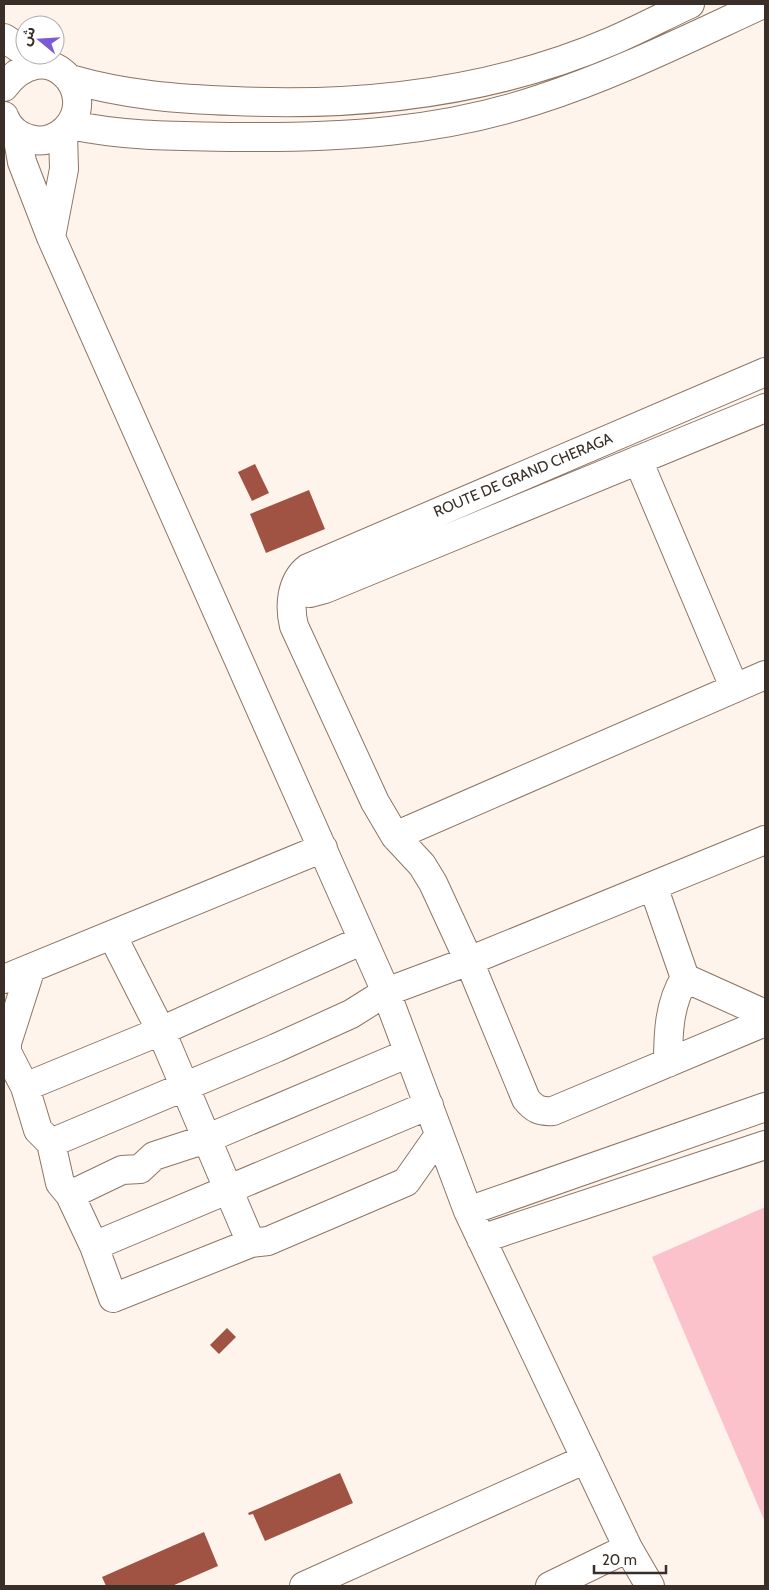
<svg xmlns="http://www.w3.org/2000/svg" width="769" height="1590" font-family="Cabin,'Noto Sans Arabic',sans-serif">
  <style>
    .green { fill: #fbc2cb }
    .building { fill: #a15343 }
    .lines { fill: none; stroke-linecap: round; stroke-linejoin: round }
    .minor-casing { stroke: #8c7564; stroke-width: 30 }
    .minor { stroke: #fff; stroke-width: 28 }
    .labels { text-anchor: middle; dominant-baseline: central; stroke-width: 5; stroke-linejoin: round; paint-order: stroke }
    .street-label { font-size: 15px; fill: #392f28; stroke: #fff }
  </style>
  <rect width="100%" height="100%" fill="#fff4ec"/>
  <path class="green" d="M765,1207V1522L652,1257Z"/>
  <path class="building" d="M255,464L269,493L252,501L238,472Z
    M309,490L325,529L266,553L250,514Z
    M227,1328L236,1337L219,1354L210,1345Z
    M340,1473L353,1503L265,1541L253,1514L249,1515L248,1513Z
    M204,1532L218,1566L172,1586H106L102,1577Z"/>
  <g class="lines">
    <defs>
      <path id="minor" d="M4,38L25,52
        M70,79C126,95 176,99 234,101C362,107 493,92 612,41C638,30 664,16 690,4
        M4,87C46,31 101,93 66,129C58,137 46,142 35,140C21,138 9,130 4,116
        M71,125C127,137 182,136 239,137C341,138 440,132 537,100C615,75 689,38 763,4
        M17,134L22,162L51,237L386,992L468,1211L628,1548L650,1586
        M51,237L64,169L63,133
        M765,372L308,568C291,581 289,606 294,626L375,802L395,836L422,865L433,883L469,961L526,1099C534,1109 540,1112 553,1111L765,1022
        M638,460L734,687
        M295,591L310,593L325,589L765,408
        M395,836L765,675
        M653,886L685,978L765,1014
        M112,935L161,1031L251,1243
        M31,968L7,1043V1052L25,1087L38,1130L51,1143L60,1183L70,1195L94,1246L113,1298L251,1243L268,1241L406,1182L439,1135
        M4,979L323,848
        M668,1063C668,1034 669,1003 685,978
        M25,1087L161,1031L363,940
        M51,1143L276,1048L351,1014L386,992L469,961L765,840
        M70,1195L122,1170L140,1169L154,1156L206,1139L409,1053
        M468,1211L765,1107
        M481,1239L765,1145
        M94,1246L429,1105
        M304,1586L586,1459
        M550,1586L628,1548"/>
    </defs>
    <use href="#minor" class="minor-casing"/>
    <use href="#minor" class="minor"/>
  </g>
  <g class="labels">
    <g class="street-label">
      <text transform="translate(523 475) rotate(-23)">ROUTE DE GRAND CHERAGA</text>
    </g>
  </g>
  <rect width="769" height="1590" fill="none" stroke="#392f28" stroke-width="10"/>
  <g transform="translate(40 40) rotate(288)"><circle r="24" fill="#ffffff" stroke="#b0aca9"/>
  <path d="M0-4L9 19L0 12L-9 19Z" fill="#7b5bd5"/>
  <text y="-8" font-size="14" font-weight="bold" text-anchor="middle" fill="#392f28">ش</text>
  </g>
  <path d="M594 1565v8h72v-8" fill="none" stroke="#392f28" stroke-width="2.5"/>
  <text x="602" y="1565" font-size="15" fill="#392f28" stroke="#ffffff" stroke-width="4" paint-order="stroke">20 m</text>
</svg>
